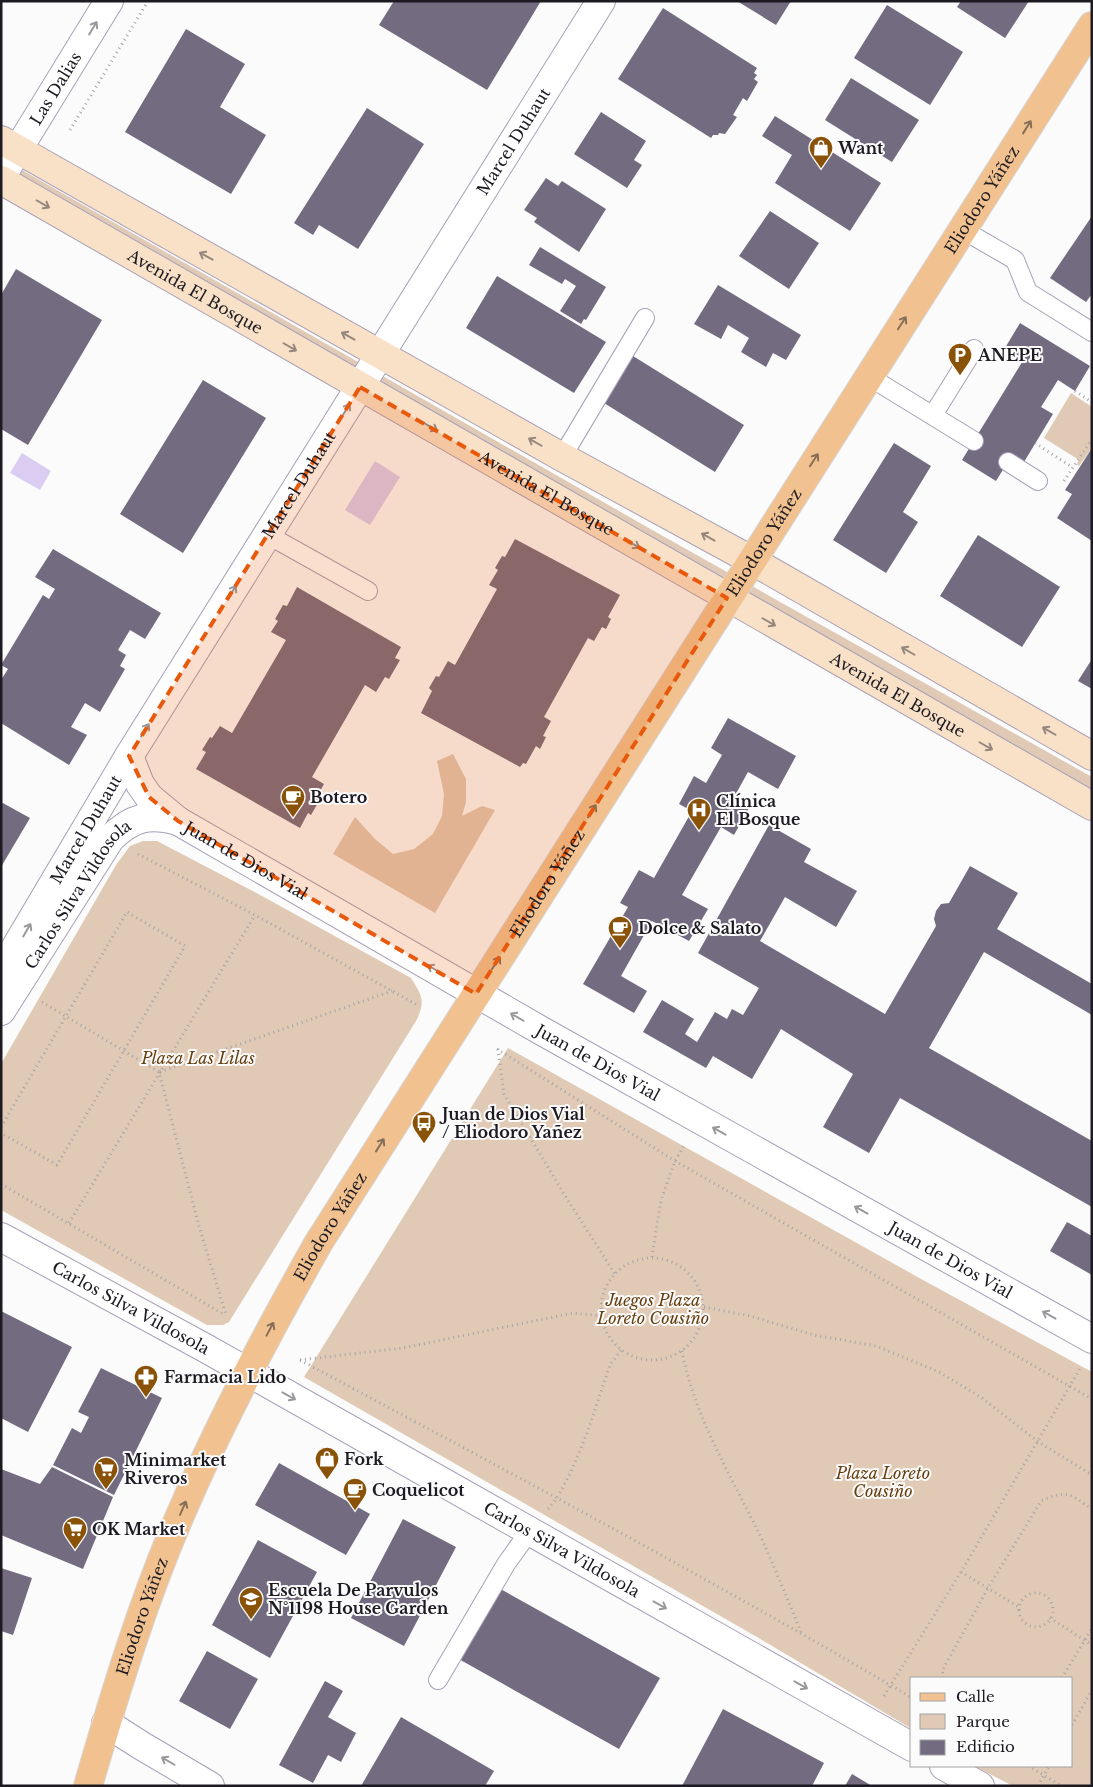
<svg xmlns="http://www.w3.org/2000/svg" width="1093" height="1787" font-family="'Libre Baskerville',serif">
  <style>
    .green { fill: #e0cab5 }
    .water { fill: #dacdf1 }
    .building { fill: #736b80 }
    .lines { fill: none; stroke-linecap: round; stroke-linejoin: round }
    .lane-casing { stroke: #a8a0b7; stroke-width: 20 }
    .street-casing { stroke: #a8a0b7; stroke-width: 30 }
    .secondary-casing { stroke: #a8a0b7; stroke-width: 30 }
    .primary-casing { stroke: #d6d6d7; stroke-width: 30 }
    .path { stroke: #a6a4a7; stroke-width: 3; stroke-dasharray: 1 4; stroke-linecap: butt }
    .lane { stroke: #fff; stroke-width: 18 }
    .street { stroke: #fff; stroke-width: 28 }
    .secondary { stroke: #f8e1c7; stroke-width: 28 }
    .primary { stroke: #f1c28f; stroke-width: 28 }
    .oneway { stroke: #99989c }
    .oneway2 { stroke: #876e58 }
    .oneway3 { stroke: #95877d }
    .marked { fill: #e8590c; fill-opacity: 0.2; stroke: #e8590c; stroke-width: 4; stroke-dasharray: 10 6; stroke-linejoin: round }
    .labels { text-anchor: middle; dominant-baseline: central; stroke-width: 4; stroke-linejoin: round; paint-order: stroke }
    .street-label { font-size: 16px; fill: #1d1a22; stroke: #fbfbfb }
    .poi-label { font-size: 16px; font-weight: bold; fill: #1d1a22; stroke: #fbfbfb; text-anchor: start }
    .park-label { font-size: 16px; font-style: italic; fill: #673f0f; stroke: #fbfbfb }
  </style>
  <rect width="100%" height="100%" fill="#fbfbfb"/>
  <path class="green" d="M1,158L654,531L1092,777V795L47,200Z
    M1071,393L1092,407V448L1079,466L1077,464L1079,460L1044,438Z
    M453,754L466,779V802L462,816L482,806L495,810L435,913L333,854L355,817L375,839L393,854L414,849L433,834L442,816L444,794L437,761Z
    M143,841H157L262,896L411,978C422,996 426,1001 416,1021L229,1322L223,1325H207L1,1210V1064L116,865L130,846Z
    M508,1048L923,1280L1092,1372V1786H1013L974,1766H1072V1678H912V1729L757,1637L304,1377Z"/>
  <path class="water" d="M22,453L51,471L40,490L10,473Z
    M375,461L400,477L370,525L345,510Z"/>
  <path class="building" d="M394,1H541L487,90L379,25Z
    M737,1H791L776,25Z
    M961,1H1029L1005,38L957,7Z
    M887,5L963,52L930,105L854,58Z
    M663,8L757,68L754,73L757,75L754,79L758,82L747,101L743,98L733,115L737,117L725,134L719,133L718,135H713L711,138L618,79Z
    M186,29L245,64L220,107L266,135L231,194L125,132Z
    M851,78L919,120L892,162L825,120Z
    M367,108L424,144L358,249L319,225L313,235L294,223Z
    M601,112L646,141L634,160L642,165L627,188L574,154Z
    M775,116L881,183L850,231L775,183L792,155L762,136Z
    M546,178L558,186L562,181L606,209L579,252L534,222L537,218L524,210Z
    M770,211L819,243L789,289L739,256Z
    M1092,216V294L1086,302L1050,278Z
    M540,247L606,287L586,320L584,319L581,324L560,311L576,286L565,279L562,284L529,265Z
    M16,269L102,320L28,445L1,429V295Z
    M497,276L606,342L574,393L466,328Z
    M718,285L801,335L786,360L773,353L766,367L741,352L749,338L728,325L721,339L694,324Z
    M1020,323L1090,366L1075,391L1058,380L1041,407L1053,414L1024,462L1012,455L996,481L962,460L1024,359L1005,348Z
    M633,356L744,425L715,472L604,403Z
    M203,380L266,418L183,553L120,514Z
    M894,443L931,466L903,512L918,522L886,573L833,540Z
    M1092,448V541L1057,518L1072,494L1065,490Z
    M978,535L1060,587L1022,647L940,596Z
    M515,539L620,595L608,617L611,619L606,629L602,627L594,641L588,638L544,717L551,721L543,736L546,737L540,749L536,746L526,764L523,763L520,767L421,713L432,691L429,688L436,676L439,677L448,661L455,665L497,589L489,585L498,570L495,568L502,556L505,557Z
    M53,549L161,613L145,639L130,630L118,650L126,655L120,666L125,669L100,712L85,703L71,727L87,735L69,765L1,723V680L8,669L1,665L43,595L49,599L55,589L35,577Z
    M297,587L401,647L395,658L400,660L389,679L385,677L376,692L365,685L312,777L324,784L316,798L319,801L311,815L308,813L300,828L196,769L206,752L202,750L210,737L212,738L220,726L232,733L286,640L271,632L278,621L275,619L283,605L287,606Z
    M1092,659V689L1078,681Z
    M728,718L796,756L778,789L748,772L733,799L749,808L734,835L721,827L682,895L708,909L689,941L652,921L621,976L647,991L634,1013L583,984L628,907L620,903L639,870L654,878L692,811L679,804L694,776L706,783L722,755L711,748Z
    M1,802L30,818L1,867Z
    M769,825L811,849L804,862L857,891L836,927L785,897L760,941L885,1014L936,926L934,919L936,911L941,904L949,903L970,866L1018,893L997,929L1092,984V1015L984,952L929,1048L1092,1141V1207L900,1098L869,1153L823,1127L853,1074L781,1029L752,1079L713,1056L706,1068L643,1032L662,1000L694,1019L685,1034L697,1042L715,1012L727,1019L732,1009L743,1015L759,988L698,953Z
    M1067,1222L1092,1236V1275L1050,1251Z
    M1,1311L72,1347L28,1432L1,1418Z
    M101,1368L162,1398L114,1495L53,1465L72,1428L81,1433L89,1417L78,1412Z
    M279,1463L370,1514L346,1555L255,1505Z
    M52,1467L113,1497L83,1569L1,1535V1469L40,1484Z
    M403,1519L456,1547L404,1646L351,1618Z
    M258,1540L317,1572L270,1658L212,1625Z
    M1,1568L32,1578L13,1635L1,1631Z
    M497,1587L660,1678L619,1749L457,1658Z
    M207,1651L258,1679L230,1729L179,1701Z
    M325,1681L343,1691L328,1717L356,1733L341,1762L328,1755L313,1783L279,1765Z
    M723,1709L824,1763L812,1786H682Z
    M401,1717L494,1771L485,1786H361Z
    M852,1774L872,1786H845Z"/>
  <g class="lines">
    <defs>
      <path id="lane" d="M963,230L1015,260L1028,292L1092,332
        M868,376L974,441
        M933,415L974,349
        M562,457L645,318
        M1008,462L1038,481
        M268,535L368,591
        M438,1680L506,1564L529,1532"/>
      <g id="street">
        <path id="s1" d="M1,177L109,1"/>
        <path id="s2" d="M129,756L140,784L149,797L178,821L540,1030L1092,1339"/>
        <path id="s3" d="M1,972L129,756L601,1"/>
        <path id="s4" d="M1,1011L110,839C132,817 149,813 178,821"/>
        <path id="s5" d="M1,1237L207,1349L912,1747"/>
        <path d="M106,1723L142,1746L210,1786"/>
        <path d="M944,1766L980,1786"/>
      </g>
      <g id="secondary">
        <path d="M1,140L562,457L751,560L1092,756"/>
        <path id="s6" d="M1,180L1092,806"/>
      </g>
      <g id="primary">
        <path id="s7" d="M88,1786C115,1693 143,1600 182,1511C222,1418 269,1330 319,1242L1092,26"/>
      </g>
    </defs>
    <use href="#lane" class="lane-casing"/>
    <use href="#street" class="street-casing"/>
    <use href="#secondary" class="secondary-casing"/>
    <use href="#primary" class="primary-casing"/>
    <path class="path" d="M70,130L148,1
      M1075,391L1092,402
      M1035,443L1072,467
      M1064,481L1092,439
      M138,854L255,915L419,1006
      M42,1002L159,1072L199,1226L226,1315
      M497,1049L675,1161L1092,1399
      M498,1049L504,1094L564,1194L615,1274
      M160,1072L392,991
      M1,1127L127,912L185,946L57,1165L1,1133
      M1,1184L225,1315
      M69,1223L255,915
      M652,1257L661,1200L675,1161L685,1144
      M601 1309a51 51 0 1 1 102 0a51 51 0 1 1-102 0Z
      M704,1307L750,1316L814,1335L876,1346L939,1372L982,1398L1037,1441L1092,1475
      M682,1351C695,1420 734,1480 764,1544C777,1573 789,1603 801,1632
      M300,1360C505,1470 711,1579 912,1698
      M300,1360L403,1348L573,1313L602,1316
      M548,1509L557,1498L572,1470L587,1433L610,1365L622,1349
      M961,1572L1019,1607
      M1019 1610a17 17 0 1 1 34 0a17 17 0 1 1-34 0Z
      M1050,1618L1092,1645
      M944,1678L942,1671L988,1588L1041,1501C1068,1489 1069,1494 1092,1509
      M1062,1678L1092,1628
      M884,1696L961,1572L1081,1367
      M1072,1725L1092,1690
      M1028,1766L1062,1786
      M1038,1786L1049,1766"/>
    <use href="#lane" class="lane"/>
    <use href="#street" class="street"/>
    <use href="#secondary" class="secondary"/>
    <use href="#primary" class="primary"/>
  </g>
  <defs><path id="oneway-shaft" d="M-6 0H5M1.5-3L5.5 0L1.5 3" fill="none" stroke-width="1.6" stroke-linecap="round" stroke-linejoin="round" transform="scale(1.25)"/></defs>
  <g class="oneway">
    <use href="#oneway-shaft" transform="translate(93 28) rotate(-59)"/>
    <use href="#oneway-shaft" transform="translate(346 410) rotate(-58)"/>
    <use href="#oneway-shaft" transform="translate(232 592) rotate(-58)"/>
    <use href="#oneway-shaft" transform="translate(145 730) rotate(-58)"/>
    <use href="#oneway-shaft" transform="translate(27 930) rotate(-60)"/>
    <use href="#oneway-shaft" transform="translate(434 969) rotate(-150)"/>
    <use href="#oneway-shaft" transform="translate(517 1017) rotate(-150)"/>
    <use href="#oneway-shaft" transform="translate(719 1131) rotate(-151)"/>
    <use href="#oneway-shaft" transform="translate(861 1210) rotate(-151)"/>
    <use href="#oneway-shaft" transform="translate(1049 1315) rotate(-151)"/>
    <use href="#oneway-shaft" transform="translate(289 1396) rotate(29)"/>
    <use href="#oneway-shaft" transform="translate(660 1605) rotate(29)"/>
    <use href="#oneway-shaft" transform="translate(801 1685) rotate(29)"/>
    <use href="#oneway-shaft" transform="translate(168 1761) rotate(-150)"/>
  </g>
  <g class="oneway2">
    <use href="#oneway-shaft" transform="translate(1027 127) rotate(-58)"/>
    <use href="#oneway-shaft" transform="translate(902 323) rotate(-57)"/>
    <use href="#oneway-shaft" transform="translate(814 460) rotate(-57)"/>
    <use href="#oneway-shaft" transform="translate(592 811) rotate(-58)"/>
    <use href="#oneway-shaft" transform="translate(496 963) rotate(-57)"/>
    <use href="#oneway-shaft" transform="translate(380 1145) rotate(-58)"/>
    <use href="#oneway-shaft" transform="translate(270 1329) rotate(-62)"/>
    <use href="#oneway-shaft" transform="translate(183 1508) rotate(-66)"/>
  </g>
  <g class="oneway3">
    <use href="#oneway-shaft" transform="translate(43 204) rotate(30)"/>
    <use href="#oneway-shaft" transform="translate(206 256) rotate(-151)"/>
    <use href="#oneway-shaft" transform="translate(348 336) rotate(-151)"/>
    <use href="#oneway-shaft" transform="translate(290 347) rotate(30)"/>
    <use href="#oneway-shaft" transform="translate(431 427) rotate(30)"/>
    <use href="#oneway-shaft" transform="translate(535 442) rotate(-150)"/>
    <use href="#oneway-shaft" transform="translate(708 537) rotate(-151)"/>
    <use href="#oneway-shaft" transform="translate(633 544) rotate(30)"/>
    <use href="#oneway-shaft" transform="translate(769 622) rotate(30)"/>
    <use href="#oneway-shaft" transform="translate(908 651) rotate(-150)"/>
    <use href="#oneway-shaft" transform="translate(1049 731) rotate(-150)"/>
    <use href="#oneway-shaft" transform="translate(986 746) rotate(30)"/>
  </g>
  <path class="marked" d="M360,387L727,598L476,994L178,821L149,797L129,756Z"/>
  <defs>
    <symbol id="shop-pin" viewBox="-11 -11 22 30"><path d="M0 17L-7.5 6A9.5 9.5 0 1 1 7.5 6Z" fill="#8a5206" stroke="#fbfbfb"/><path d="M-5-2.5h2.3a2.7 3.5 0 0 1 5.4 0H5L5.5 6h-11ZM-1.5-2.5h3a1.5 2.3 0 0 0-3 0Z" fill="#fff"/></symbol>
    <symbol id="parking-pin" viewBox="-11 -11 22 30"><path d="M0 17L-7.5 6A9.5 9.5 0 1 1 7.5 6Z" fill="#8a5206" stroke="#fbfbfb"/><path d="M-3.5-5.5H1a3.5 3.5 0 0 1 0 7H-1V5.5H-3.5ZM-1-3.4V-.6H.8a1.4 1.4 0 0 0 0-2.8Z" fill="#fff"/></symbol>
    <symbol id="cafe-pin" viewBox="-11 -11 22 30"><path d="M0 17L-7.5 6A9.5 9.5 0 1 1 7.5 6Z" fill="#8a5206" stroke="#fbfbfb"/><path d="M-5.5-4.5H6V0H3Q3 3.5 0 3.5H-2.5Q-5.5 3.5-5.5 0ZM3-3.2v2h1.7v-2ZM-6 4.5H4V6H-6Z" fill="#fff"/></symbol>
    <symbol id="hospital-pin" viewBox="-11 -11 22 30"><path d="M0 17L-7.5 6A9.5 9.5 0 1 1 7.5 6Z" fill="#8a5206" stroke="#fbfbfb"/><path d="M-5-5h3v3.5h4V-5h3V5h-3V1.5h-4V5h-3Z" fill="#fff"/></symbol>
    <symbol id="bus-pin" viewBox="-11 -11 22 30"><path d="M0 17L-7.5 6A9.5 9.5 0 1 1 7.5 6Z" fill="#8a5206" stroke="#fbfbfb"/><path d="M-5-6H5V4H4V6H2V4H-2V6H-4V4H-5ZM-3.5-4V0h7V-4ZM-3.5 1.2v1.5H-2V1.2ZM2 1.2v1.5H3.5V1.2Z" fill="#fff"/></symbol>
    <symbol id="pharmacy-pin" viewBox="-11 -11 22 30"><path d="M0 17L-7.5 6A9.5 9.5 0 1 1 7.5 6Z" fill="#8a5206" stroke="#fbfbfb"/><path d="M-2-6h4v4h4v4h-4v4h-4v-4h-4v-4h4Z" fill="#fff"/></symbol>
    <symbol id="supermarket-pin" viewBox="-11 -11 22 30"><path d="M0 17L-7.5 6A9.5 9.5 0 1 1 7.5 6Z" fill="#8a5206" stroke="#fbfbfb"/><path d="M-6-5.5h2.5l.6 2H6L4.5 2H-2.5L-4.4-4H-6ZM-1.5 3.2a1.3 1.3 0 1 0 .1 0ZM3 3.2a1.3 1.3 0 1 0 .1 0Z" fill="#fff"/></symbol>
    <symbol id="school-pin" viewBox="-11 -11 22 30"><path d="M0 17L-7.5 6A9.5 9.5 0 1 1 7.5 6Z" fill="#8a5206" stroke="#fbfbfb"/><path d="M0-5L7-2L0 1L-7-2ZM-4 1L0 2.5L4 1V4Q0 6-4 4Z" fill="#fff"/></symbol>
  </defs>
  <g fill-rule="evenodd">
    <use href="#shop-pin" x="807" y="134" width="28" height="38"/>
    <use href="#parking-pin" x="946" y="341" width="28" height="38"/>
    <use href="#cafe-pin" x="279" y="783" width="28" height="38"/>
    <use href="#hospital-pin" x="685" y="796" width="28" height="38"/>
    <use href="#cafe-pin" x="606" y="914" width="28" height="38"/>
    <use href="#bus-pin" x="410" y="1109" width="28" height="38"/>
    <use href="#pharmacy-pin" x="132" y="1363" width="28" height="38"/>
    <use href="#shop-pin" x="313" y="1445" width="28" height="38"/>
    <use href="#supermarket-pin" x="92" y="1455" width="28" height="38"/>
    <use href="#cafe-pin" x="341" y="1476" width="28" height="38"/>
    <use href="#supermarket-pin" x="61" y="1515" width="28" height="38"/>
    <use href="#school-pin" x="237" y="1585" width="28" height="38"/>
  </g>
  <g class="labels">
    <g class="street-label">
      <text stroke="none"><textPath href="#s1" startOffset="104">Las Dalias</textPath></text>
      <text stroke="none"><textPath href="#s3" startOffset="976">Marcel Duhaut</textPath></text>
      <text stroke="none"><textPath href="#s7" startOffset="1828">Eliodoro Yáñez</textPath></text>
      <text stroke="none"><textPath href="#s6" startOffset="224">Avenida El Bosque</textPath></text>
      <text stroke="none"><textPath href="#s3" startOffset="571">Marcel Duhaut</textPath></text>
      <text stroke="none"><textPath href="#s6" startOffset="629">Avenida El Bosque</textPath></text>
      <text stroke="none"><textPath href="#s7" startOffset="1422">Eliodoro Yáñez</textPath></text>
      <text stroke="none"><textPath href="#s6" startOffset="1034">Avenida El Bosque</textPath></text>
      <text stroke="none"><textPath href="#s3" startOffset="166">Marcel Duhaut</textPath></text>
      <text stroke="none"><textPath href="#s2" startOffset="162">Juan de Dios Vial</textPath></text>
      <text stroke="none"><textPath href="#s7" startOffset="1018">Eliodoro Yáñez</textPath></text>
      <text stroke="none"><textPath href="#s4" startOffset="140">Carlos Silva Vildosola</textPath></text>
      <text stroke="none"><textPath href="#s2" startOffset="568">Juan de Dios Vial</textPath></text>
      <text stroke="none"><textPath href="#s7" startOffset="612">Eliodoro Yáñez</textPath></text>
      <text stroke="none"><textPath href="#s2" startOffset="972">Juan de Dios Vial</textPath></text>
      <text stroke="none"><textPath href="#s5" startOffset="148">Carlos Silva Vildosola</textPath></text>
      <text stroke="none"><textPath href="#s5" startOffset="642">Carlos Silva Vildosola</textPath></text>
      <text stroke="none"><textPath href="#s7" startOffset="178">Eliodoro Yáñez</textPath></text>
    </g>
    <g class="poi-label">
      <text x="838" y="148">Want</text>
      <text x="978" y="355">ANEPE</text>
      <text x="310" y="797">Botero</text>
      <text x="716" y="801">Clínica<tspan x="716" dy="18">El Bosque</tspan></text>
      <text x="638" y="928">Dolce &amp; Salato</text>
      <text x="442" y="1114">Juan de Dios Vial<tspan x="442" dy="18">/ Eliodoro Yañez</tspan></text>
      <text x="164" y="1377">Farmacia Lido</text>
      <text x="344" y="1459">Fork</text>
      <text x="124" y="1460">Minimarket<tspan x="124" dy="18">Riveros</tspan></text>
      <text x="372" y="1490">Coquelicot</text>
      <text x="92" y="1529">OK Market</text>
      <text x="268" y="1590">Escuela De Parvulos<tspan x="268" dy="18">N°1198 House Garden</tspan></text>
    </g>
    <g class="park-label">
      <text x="198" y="1058">Plaza Las Lilas</text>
      <text x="653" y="1300">Juegos Plaza<tspan x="653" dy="18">Loreto Cousiño</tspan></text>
      <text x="883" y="1473">Plaza Loreto<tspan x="883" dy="18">Cousiño</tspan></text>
    </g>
  </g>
  <rect width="1093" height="1787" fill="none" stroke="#1d1a22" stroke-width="5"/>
  <rect x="910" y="1677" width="162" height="90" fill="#fbfbfb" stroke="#a2a1a4"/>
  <rect x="920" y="1693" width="25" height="8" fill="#f1c28f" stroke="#a2a1a4"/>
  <text x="956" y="1702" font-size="15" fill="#1d1a22">Calle</text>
  <rect x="920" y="1714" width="25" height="15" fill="#e0cab5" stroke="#a2a1a4"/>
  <text x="956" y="1727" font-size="15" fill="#1d1a22">Parque</text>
  <rect x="920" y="1740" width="25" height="15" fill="#736b80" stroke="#a2a1a4"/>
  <text x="956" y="1752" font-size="15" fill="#1d1a22">Edificio</text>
</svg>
